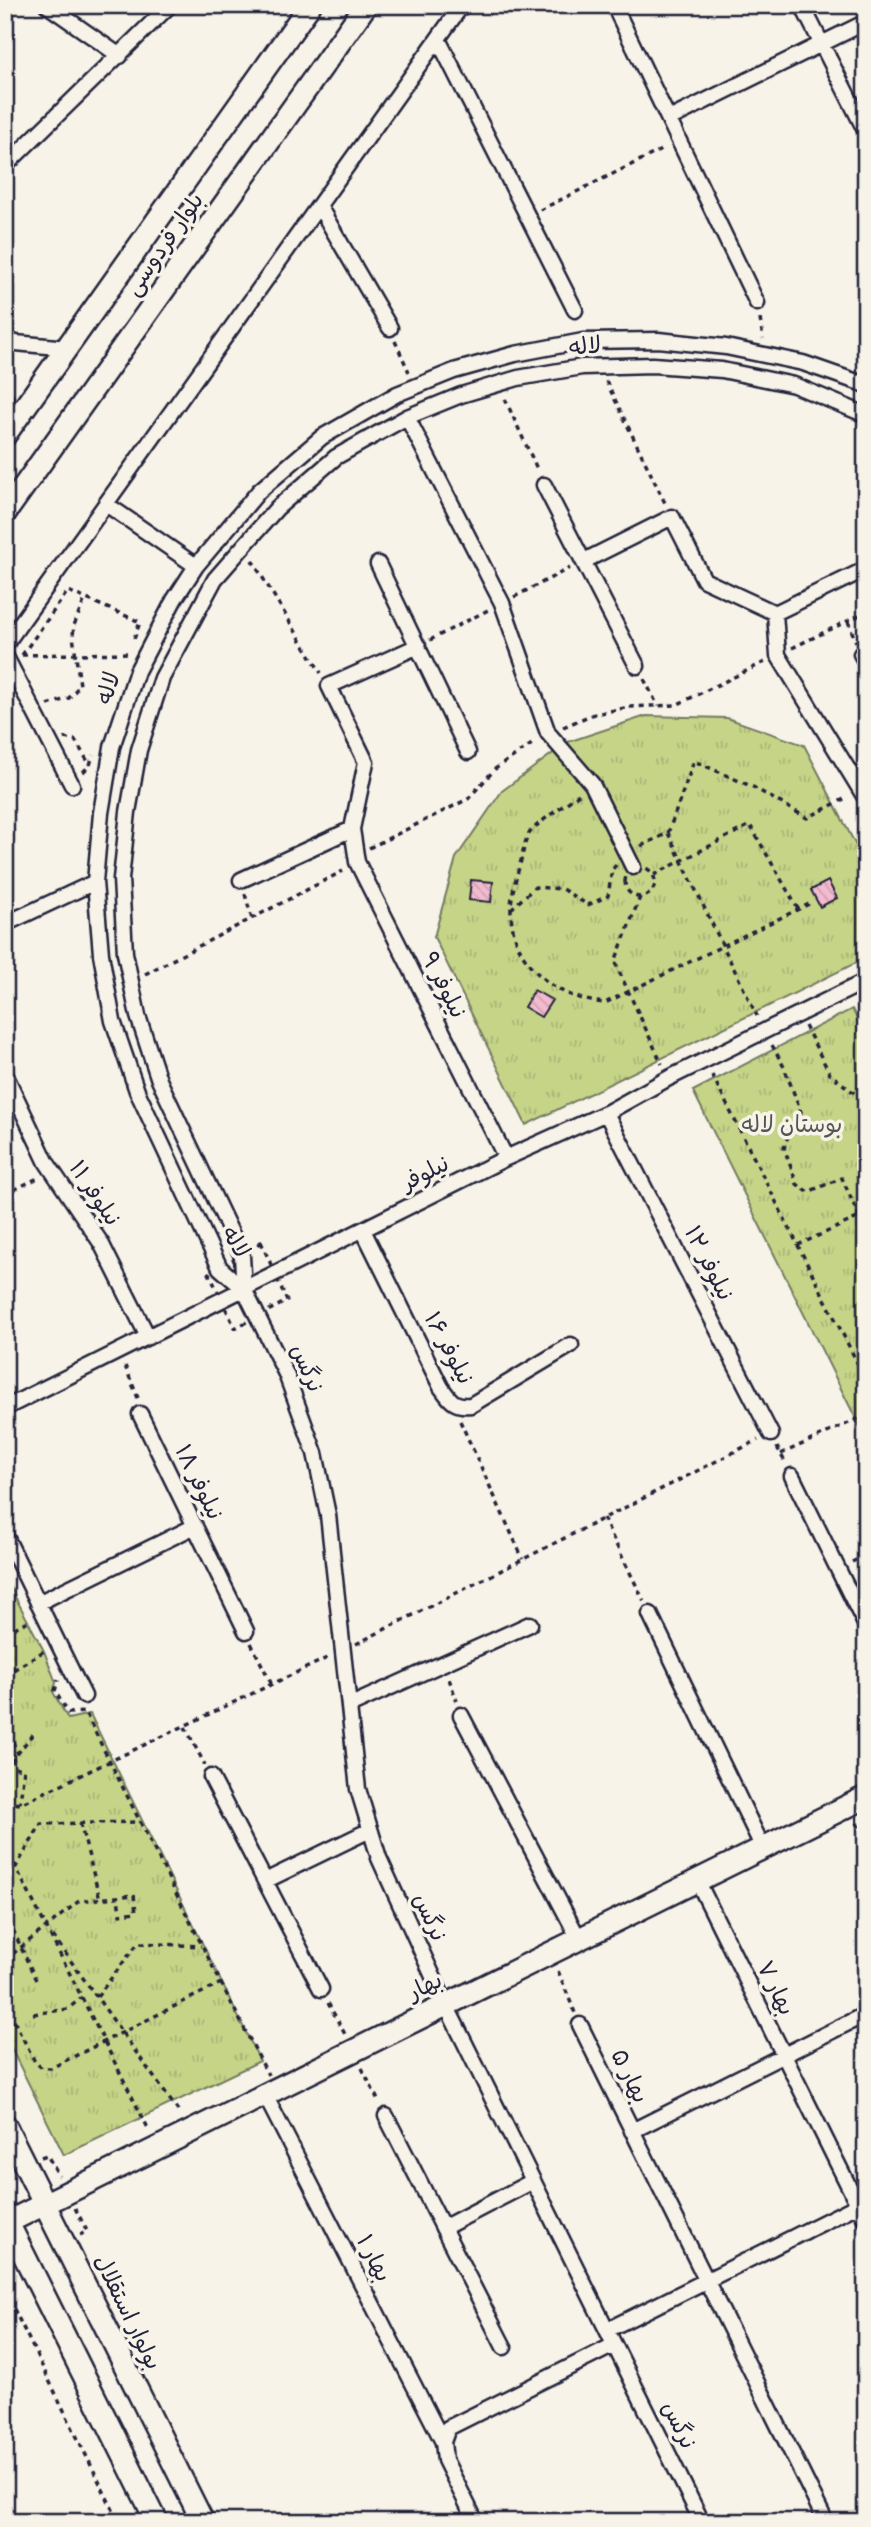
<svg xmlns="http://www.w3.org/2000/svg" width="871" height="2527" font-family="Sriracha,'Playpen Sans Arabic',sans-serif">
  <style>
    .park { fill: url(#park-tufts); stroke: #747b62; stroke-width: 2 }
    .building { fill: url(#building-back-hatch); stroke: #22223b; stroke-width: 2 }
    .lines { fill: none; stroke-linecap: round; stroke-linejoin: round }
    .street-casing { stroke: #22223b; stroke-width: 19 }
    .secondary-casing { stroke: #22223b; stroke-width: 26 }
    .path { stroke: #22223b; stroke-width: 3.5; stroke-dasharray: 5 5; stroke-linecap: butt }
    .street { stroke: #f7f3e8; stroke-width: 14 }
    .secondary { stroke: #f7f3e8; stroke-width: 21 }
    .labels { text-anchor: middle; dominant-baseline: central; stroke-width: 7; stroke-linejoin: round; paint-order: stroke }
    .street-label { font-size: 23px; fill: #22223b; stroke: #f7f3e8 }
    .park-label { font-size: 23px; fill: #535752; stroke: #f7f3e8 }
  </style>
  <defs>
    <pattern id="park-tufts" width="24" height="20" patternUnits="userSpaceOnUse" patternTransform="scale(1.75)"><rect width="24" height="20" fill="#c6d488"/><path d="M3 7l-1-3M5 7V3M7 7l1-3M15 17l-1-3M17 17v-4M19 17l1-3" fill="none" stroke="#aab676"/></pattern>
    <pattern id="building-back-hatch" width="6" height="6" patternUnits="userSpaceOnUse" patternTransform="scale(1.75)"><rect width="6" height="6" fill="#f3bbcf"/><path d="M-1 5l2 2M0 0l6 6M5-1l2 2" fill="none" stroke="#d0a0b3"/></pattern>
  </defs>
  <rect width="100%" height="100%" fill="#f7f3e8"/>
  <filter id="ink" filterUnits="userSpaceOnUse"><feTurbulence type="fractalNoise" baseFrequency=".0143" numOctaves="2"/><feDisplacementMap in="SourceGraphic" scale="14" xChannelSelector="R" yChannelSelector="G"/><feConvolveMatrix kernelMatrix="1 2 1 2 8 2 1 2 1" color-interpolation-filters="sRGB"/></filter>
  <g filter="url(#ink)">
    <path class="park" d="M646,716L727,718L804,745L866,865V958L526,1125L434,937L456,858L502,791L568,742Z
      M852,1009L866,1036V1439L693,1091Z
      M5,1578L44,1651L56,1683L53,1692L68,1719L90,1714L260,2061L64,2155L5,2036Z"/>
    <path class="building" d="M471,880L493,882L491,902L469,900Z
      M828,881L837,898L820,907L811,890Z
      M534,990L552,1000L541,1017L524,1007Z"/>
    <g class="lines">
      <defs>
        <path id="street" d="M47,5L120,56
          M802,5L866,132
          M618,14L757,303
          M438,39L575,310
          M669,119L866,22
          M5,166L170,5
          M319,206L390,328
          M5,339L16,343L67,348
          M5,398L14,422
          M407,417L502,603L548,733L592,784L633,867
          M544,485L637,666
          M106,504L196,566
          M584,561L672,517L704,580L775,613L866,569
          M378,564L468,752
          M775,613L778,655L866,799
          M5,645L462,5
          M418,646L329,686L366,762L352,829L357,862L506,1158
          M861,654L866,663
          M5,655L72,785
          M241,880L352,829
          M5,924L95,882
          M5,1074L47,1163L101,1243L148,1337
          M606,1113L771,1434
          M363,1230L441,1387C450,1400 454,1407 471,1405L571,1345
          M244,1289L242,1256L159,1080L138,1016L125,953L121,879L128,812L139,750L162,678L215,579L277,508L336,457L407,417L461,395L518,378L582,367L653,365L722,370L794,385L866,415
          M5,1408L506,1158L606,1113L669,1078L866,981
          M140,1414L246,1631
          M792,1476L866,1626
          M5,1535L84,1696
          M38,1603L195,1526
          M650,1614L763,1848
          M349,1706L530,1624
          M461,1715L579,1939
          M211,1777L321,1989
          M697,1880L866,2221
          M265,1881L370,1830
          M580,2025L826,2522
          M265,2095L443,2442
          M386,2116L504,2347
          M632,2131L866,2014
          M443,2228L533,2181
          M607,2330L866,2201
          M476,2522L445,2460L443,2442L448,2428L614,2345
          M702,2522L446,2005L379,1858L358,1789L328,1515L315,1453L286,1374L244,1289L220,1268L137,1091L113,1021L101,954L95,882L101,813L112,747L137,671L174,600L196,566L259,491L322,437L397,394L454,371L515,354L583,341L658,340L726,347L803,363L866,385"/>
        <path id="secondary" d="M5,435L310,5
          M5,513L366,5
          M5,2125L203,2522
          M5,2217L157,2522
          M8,2222L866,1797"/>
      </defs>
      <use href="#street" class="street-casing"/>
      <use href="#secondary" class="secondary-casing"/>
      <path class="path" d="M540,210L665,148
        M760,319L763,339
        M395,341L409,372
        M606,381L665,503
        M505,399L538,471
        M252,560L321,673
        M514,597L570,568
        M848,621L856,642
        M430,640L488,610
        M792,648L866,612
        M22,655L68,591L140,622L134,639
        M22,655L129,653
        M644,679L658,706
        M48,705L69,698L80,685L73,636L74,625L85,599
        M563,727L591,715L629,707L676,705L767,661
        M64,738L75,740L90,765
        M83,772L90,765L93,755
        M579,794C569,802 534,825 529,834C524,842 523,855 520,864C516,878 512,892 511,906C509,961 553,999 605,1003L809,904
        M668,833L694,761L753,787L807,818L846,798
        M641,846L668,833L757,1016
        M369,848L468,799L495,769L535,742
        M625 882a15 15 0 1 1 30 0a15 15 0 1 1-30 0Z
        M654,875L750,825L798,909
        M245,894L252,919
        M640,897L616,959L617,967L662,1064
        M511,909L535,887L562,889L588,905L608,896L612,870L616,865
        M145,974L343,871
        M805,1026L830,1074L866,1102
        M772,1045L784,1067L801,1112L790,1130L784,1148L797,1184L808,1192L842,1178L866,1232
        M712,1075L866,1380
        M5,1194L38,1178
        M261,1242L287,1301L235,1328L209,1273L247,1252Z
        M798,1245L866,1214
        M125,1366L138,1398
        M460,1421L523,1559
        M777,1447L785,1462
        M781,1454L866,1415
        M603,1518L644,1601
        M852,1562L866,1555
        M5,1633L28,1621
        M251,1643L272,1685
        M356,1644L758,1440
        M5,1675L44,1651
        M449,1679L457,1701
        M5,1723L18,1754
        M185,1727L205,1765
        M5,1766L24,1769L20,1803
        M5,1770L35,1731
        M5,1802L20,1804L327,1658
        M80,1823L100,1899
        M857,1823L866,1844
        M5,1846L149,2130
        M5,1862L16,1867L41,1824L140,1822
        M13,1930L36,1980
        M53,1936L181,2115
        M5,1960L79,1901L134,1895L136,1912L120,1914L118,1897
        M558,1971L575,2013
        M221,1983L268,2075
        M97,1997L138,1943L201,1946
        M5,2003L35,2062L42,2068H51L221,1983L85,1712L68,1713L55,1691L58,1680
        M328,2003L346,2036
        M33,2014L68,2009L82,1997
        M362,2068L379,2102
        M41,2157L47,2155L59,2176
        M75,2208L87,2231L80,2235
        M5,2291L119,2522"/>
      <use href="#street" class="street"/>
      <use href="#secondary" class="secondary"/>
    </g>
  </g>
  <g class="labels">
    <g class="street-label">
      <text transform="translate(164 244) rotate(-55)">بلوار فردوسی</text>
      <text transform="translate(585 346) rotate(-5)">لاله</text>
      <text transform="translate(108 688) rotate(-72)">لاله</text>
      <text transform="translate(444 985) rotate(63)">نیلوفر ۹</text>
      <text transform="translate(425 1173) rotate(-27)">نیلوفر</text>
      <text transform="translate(95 1193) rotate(56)">نیلوفر ۱۱</text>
      <text transform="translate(236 1242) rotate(59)">لاله</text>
      <text transform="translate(709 1263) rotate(63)">نیلوفر ۱۲</text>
      <text transform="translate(449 1348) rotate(62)">نیلوفر ۱۶</text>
      <text transform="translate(307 1368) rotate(67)">نرگس</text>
      <text transform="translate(199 1482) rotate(64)">نیلوفر ۱۸</text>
      <text transform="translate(430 1917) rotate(66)">نرگس</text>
      <text transform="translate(425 1986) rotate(-26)">بهار</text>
      <text transform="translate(776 1988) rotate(64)">بهار ۷</text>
      <text transform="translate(630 2076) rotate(64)">بهار ۵</text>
      <text transform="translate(374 2258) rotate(63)">بهار ۱</text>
      <text transform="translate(128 2312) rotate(64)">بولوار استقلال</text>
      <text transform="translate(679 2425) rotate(64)">نرگس</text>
    </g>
    <g class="park-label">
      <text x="792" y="1124">بوستان لاله</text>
    </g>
  </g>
  <rect width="871" height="2527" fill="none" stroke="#f7f3e8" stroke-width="28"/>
  <rect x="14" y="14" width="843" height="2499" fill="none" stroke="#22223b" stroke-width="2.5" filter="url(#ink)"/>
</svg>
